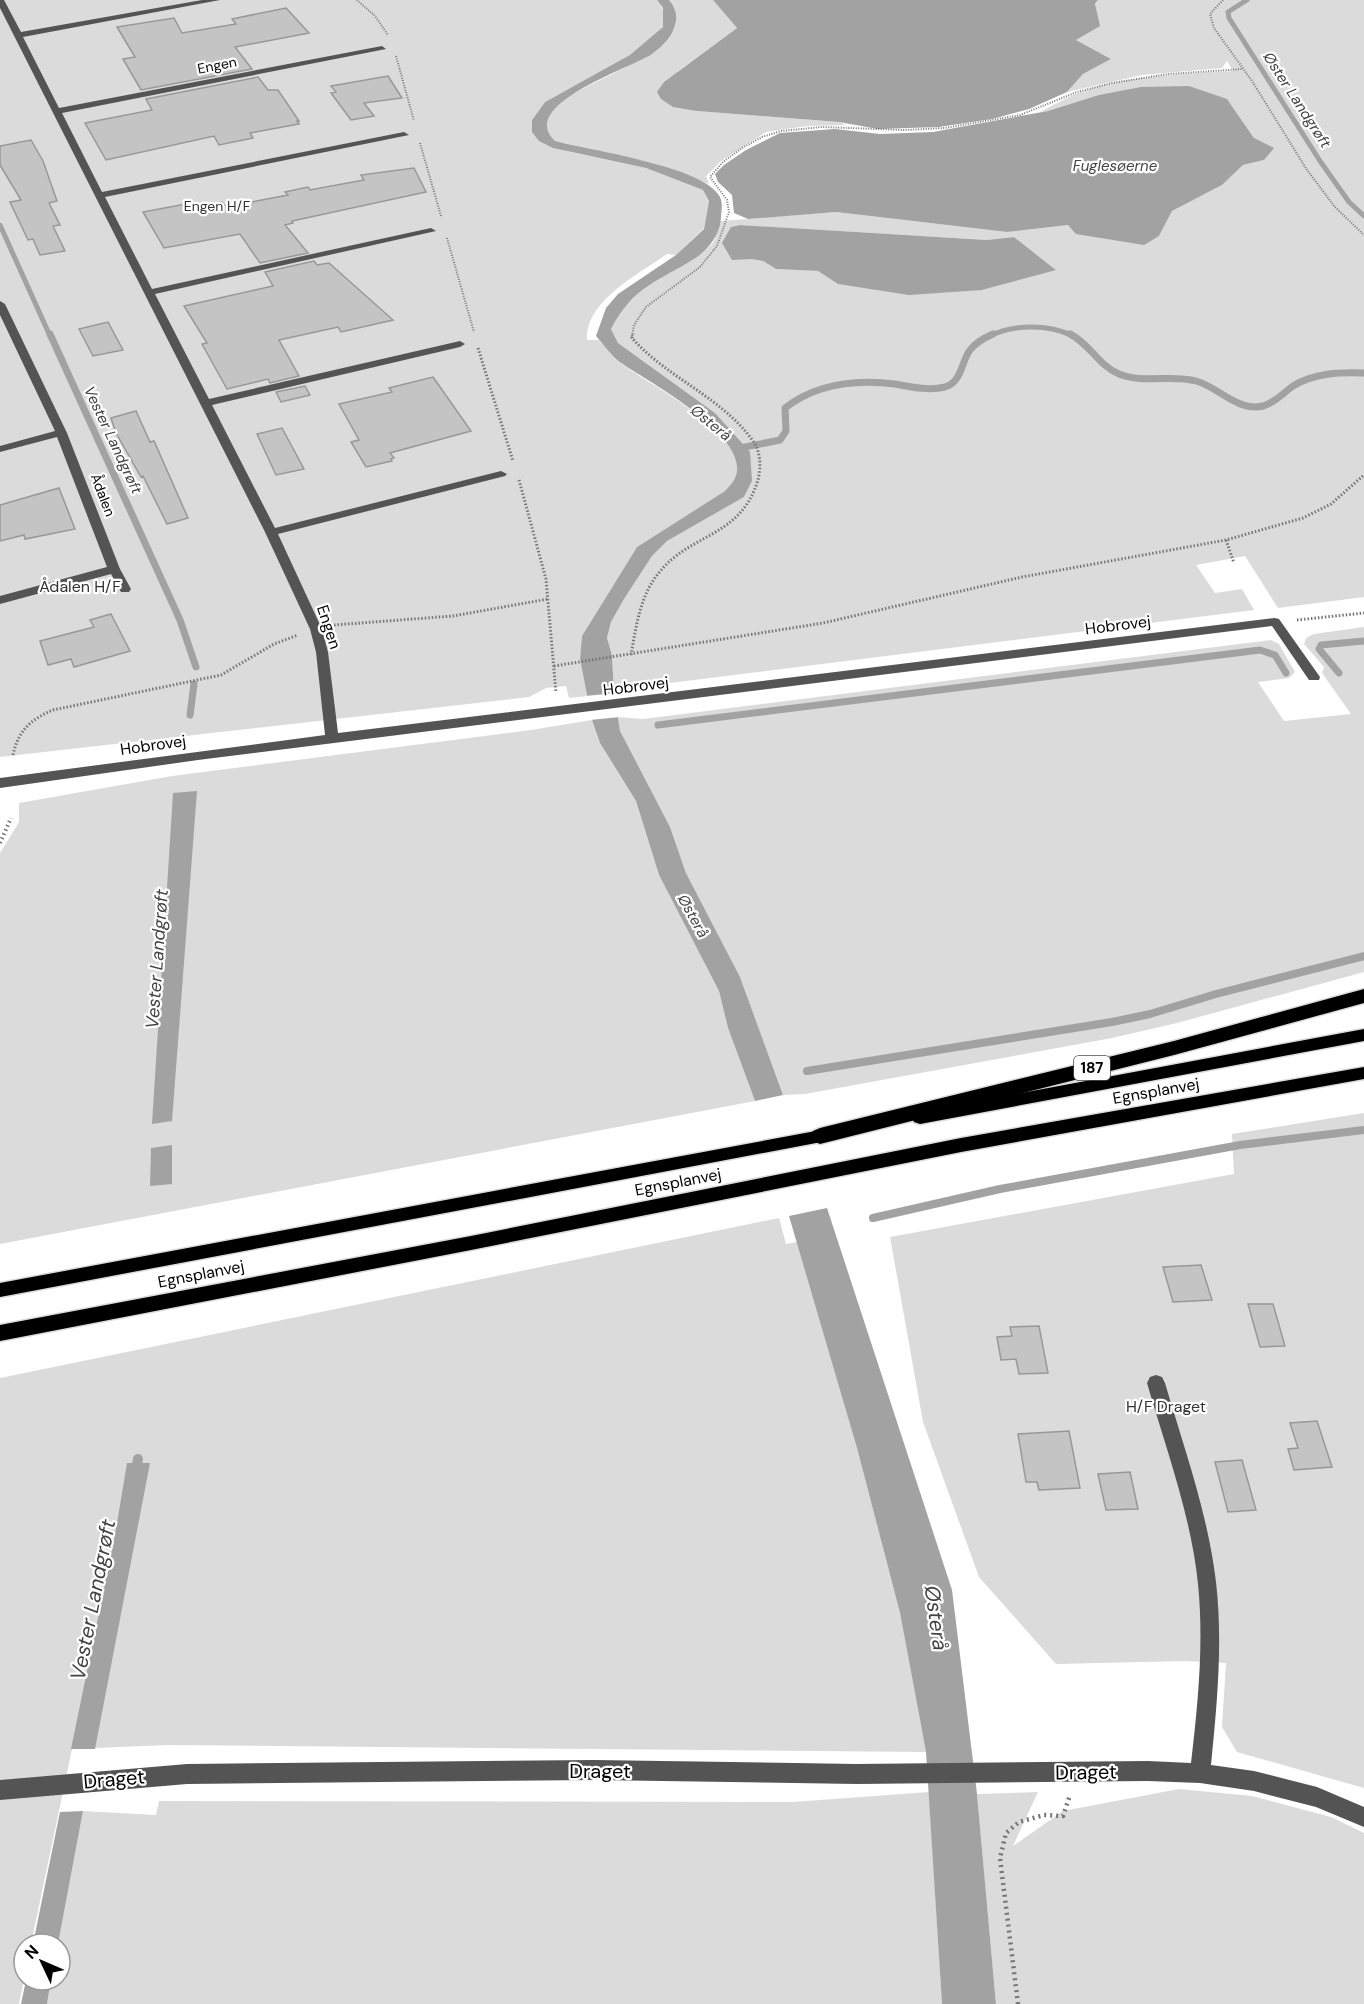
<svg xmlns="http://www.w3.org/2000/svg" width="1364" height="2004" font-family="'DM Sans',sans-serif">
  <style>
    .green { fill: #dbdbdb; fill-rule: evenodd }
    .water { fill: #a2a2a2 }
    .pier { fill: #fff }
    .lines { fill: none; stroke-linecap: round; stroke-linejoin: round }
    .stream-far3 { stroke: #a2a2a2; stroke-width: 5 }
    .stream-far2 { stroke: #a2a2a2; stroke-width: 7 }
    .stream-far1 { stroke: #a2a2a2; stroke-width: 8 }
    .stream { stroke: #a2a2a2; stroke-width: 10 }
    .building { fill: #c4c4c4; stroke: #989898; stroke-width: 1.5 }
    .major-casing { stroke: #dbdbdb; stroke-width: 3 }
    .highway-casing { stroke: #dbdbdb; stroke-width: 3 }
    .path-far3 { stroke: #767676; stroke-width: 2; stroke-dasharray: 1 1.5; stroke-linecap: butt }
    .path-far2 { stroke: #767676; stroke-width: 3; stroke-dasharray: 1.5 2; stroke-linecap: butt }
    .path-far1 { stroke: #767676; stroke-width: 4; stroke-dasharray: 1.5 3; stroke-linecap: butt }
    .path { stroke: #767676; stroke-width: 4.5; stroke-dasharray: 2 4; stroke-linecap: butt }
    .minor { fill: #545454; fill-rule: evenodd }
    .major { fill: #000; fill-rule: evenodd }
    .highway { fill: #000; fill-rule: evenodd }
    .labels { text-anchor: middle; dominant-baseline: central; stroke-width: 4.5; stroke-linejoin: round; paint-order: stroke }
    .far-street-label { font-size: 14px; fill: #000; stroke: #fff }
    .far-park-label { font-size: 14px; fill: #323232; stroke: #fff }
    .far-water-label { font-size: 15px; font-style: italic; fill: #434343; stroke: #fff }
    .shield { fill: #fff; stroke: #4c4c4c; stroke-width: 1.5 }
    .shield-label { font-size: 15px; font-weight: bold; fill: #000 }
    .park-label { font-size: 16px; fill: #323232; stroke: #fff }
    .street-label { font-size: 16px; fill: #000; stroke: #fff }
    .water-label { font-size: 18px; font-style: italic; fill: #434343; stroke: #fff }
    .near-street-label { font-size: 20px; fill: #000; stroke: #fff }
    .near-water-label { font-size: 21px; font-style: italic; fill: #434343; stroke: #fff }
  </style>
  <rect width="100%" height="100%" fill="#fff"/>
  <path class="green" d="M0,0H657C663,8 668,16 663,26C655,47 579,84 557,95L545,102L532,120L566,151L646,168L703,190L709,201L704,228L676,255L667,254C639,274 585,301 587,340H599C605,347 611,355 618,361C642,382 758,436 734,480C732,484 728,487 725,491L637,547L582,636L580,659L588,696L569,698L566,686L546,688L529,697L0,757Z
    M669,0H713L737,28L677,72L697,111L839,122L846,125L807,126L766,132L721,161L706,176L709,184L653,163L555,141L548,135L546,123L553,108L568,96L652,54L665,43L671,2Z
    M1098,0H1364V597L1278,608L1245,556L1196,565L1215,593L1242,589L1254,610L662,684L614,693L612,655L607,638L611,622L624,599L652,556L667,541L744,497L752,481L715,413L618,343L611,329L622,308L645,287L698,256L713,243L721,221L836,212L1007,232L1068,225L1159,236L1172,211L1222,185L1243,165L1264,160L1254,138L1227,99L1040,112C1051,106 1062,100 1073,95C1122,75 1181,74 1233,71L1227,61L1222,68L1142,75L1067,92L1083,74L1111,59L1076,40ZM740,225L987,240L1014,237L1055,269L982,290L838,284L818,271L776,269L763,261L751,259L731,227Z
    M1364,627V972L1177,1023L1112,1038L805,1094L783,1095L740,977L686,873L670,827L632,756L620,731L617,717L643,719L1271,640L1279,644L1295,672L1289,678L1258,682L1284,721L1351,714L1322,673L1324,667L1304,644L1306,638L1314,634Z
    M592,720L600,743L636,801L659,875L719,991L728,1028L755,1101L0,1244V853L19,822V803L172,776L531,730Z
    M1364,1113V1788L1237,1752L1222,1727L1226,1663L1185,1661L1056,1664L979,1577L923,1422L890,1237L1234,1174L1232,1134Z
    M779,1218L786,1244L798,1242L857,1448L900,1613L926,1752L168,1745L72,1749L31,1944H24V1979L19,2004H0V1378Z
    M1179,1789L1252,1796L1331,1817L1364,1833V2004H996L977,1794L1038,1792L1013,1846L1063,1811Z
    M929,1792L942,2004H47L51,1980H60V1944H58L83,1811L156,1815L159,1801L793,1802Z"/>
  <path class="water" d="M657,0H669C674,6 677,13 676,21C673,36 664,45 652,54C631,68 516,105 555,141C589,150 699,166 718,194C723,200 722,208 721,216C721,232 710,248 697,257C658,282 634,285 611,329L618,343L715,413L750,452L752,481L744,497L667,541L652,556L624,599L611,622L607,638L612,655L614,693L620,731L670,827L686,873L740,977L783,1095L755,1101L728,1028L719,991L659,875L636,801L600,743L592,720L580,659L582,636L637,547L725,491C728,487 732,484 734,480C757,439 647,381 621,363C611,356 604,345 596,336L606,308L618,294L676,255L704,229L709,201L703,190L646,168L553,148L539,141L532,132V120L545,102L630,55L663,27V8Z
    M713,0H1098L1095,4L1100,26L1076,40L1111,59L1083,74L1067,92L1029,109L992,119L939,127L878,129L839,122L697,111L673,107L661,99L657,92L664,82L737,28Z
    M1189,86L1227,99L1254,138L1274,148L1264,160L1243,165L1222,185L1172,211L1159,236L1144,245L1076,234L1068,225L1007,232L836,212L748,219L734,213L732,195L718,182L715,174L724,165L746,150L780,133L835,129L880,134L933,132L1048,111L1099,95L1141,87Z
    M740,225L987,240L1014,237L1056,270L982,290L909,295L838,284L818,271L776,269L763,261L751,259L732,260L722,243L731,227Z
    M197,791L172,1121L152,1124L173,793Z
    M172,1145V1184L150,1186L151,1148Z
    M827,1208L952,1590L977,1794L996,2004H942L926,1752L900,1613L857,1448L789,1216Z
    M127,1463H150L95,1749H71L115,1535Z
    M83,1811L58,1944H33L60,1812Z
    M26,1980H51L47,2004H21Z"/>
  <path class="pier" d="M617,693L620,717L590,720L585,696Z"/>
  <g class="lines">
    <path class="stream-far3" d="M1247,0L1228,12L1229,18L1320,161L1349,202L1364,216
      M0,225L50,336
      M990,336C1014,324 1049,324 1073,336"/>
    <path class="stream-far2" d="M50,334L180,620L196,667
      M1070,334C1090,344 1099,366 1119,374C1144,384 1171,374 1196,381C1219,387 1237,412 1263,406C1275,403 1283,393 1293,386C1314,373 1340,372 1364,373
      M740,448L780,440L786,431L785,408C817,383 855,379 895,384C911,387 929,391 945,387C962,382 961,362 970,350C976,342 984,338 993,334
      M1339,673L1319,649L1321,645L1364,641
      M190,715L194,684
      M658,725L1260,650L1275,655L1286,673"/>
    <path class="stream-far1" d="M807,1071L1112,1022L1150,1014L1216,994L1364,956
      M873,1218L1000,1189L1240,1145L1364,1130"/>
    <path class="stream" d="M135,1474L138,1459"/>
  </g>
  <path class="building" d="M286,8L309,33L235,47L252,69L141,90L123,59L135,57L117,27L174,18L182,33L236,24L232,19Z
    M388,76L402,98L364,103L374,116L351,120L331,93L336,92L331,86Z
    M258,77L268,90H278L299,121H297L299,124L250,133L253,138L219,145L214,136L106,160L85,123L152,110L146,99Z
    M31,140L43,161L57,201L49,203L60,225L53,226L65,251L40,255L33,239L28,240L10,202L21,200L0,165V146Z
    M414,168L426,192L292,221L293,223L285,225L308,253L260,263L240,234L164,248L143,212L191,203L195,209L222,202L226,207L288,195L285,192L308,187L310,190L364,180L361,175Z
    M314,261L317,265L329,263L393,320L341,332L338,327L279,340L299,376L270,383L268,379L227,389L202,344L207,343L184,306L273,286L265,272Z
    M108,322L123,350L93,356L79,329Z
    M433,377L471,431L390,453L394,458L391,459L392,461L366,467L351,442L359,440L339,404L392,392L389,388Z
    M305,386L310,395L281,402L276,392Z
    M136,411L150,442L154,441L188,518L167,524L143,476L141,477L116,433L111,418Z
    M282,428L304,469L276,475L257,434Z
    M59,488L75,529L25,539L24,535L0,541V505Z
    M111,614L130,651L74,667L71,659L48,665L40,641L94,627L90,620Z
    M1201,1265L1212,1300L1173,1302L1163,1267Z
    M1248,1304H1273L1285,1346L1260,1347Z
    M1039,1326L1048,1373L1019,1374L1016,1359L1001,1360L997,1337L1012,1336L1010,1327Z
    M1317,1421L1332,1467L1294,1470L1288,1449L1298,1448L1290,1423Z
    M1069,1431L1080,1488L1039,1490L1037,1482H1026L1018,1434Z
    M1242,1460L1256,1510L1228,1512L1215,1462Z
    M1130,1472L1138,1509L1106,1510L1098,1474Z"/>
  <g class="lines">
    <defs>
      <path id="major" d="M1364,1029V1041L920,1124L914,1122L912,1118L914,1114L920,1112Z
        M1364,1067V1079L961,1152L471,1250L0,1341V1325L471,1236L961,1138Z
        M832,1128L838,1129L840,1134L838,1139L832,1140L0,1297V1283Z"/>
      <path id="highway" d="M1364,989V1003L1174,1055L820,1144L813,1141L810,1136L813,1131L820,1128L1174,1041Z"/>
    </defs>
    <use href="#major" class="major-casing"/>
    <use href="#highway" class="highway-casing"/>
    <path class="path-far3" d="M357,0L375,16L388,35
      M1223,0L1210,14L1214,28L1252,81L1307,170L1334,206L1364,235
      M396,56L414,121
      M420,143L441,216
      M447,238L474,332
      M632,336L634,325L646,307L700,267L717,246L729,212L727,200L710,177L723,162L742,148L762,137L781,131L822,127L904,130L945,128L1020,115L1077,92L1112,83L1168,74L1243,69"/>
    <path class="path-far2" d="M478,348L513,461
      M519,480L546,579L556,693
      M1226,540L1234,563
      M1297,620L1364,613
      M334,625L453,616L548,599
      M631,655C636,627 640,596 658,574C690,532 740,539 758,480C761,467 761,452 753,441C722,397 667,378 632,338L633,334
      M554,666L823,623L1022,577L1226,540L1303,518L1331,504L1364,475
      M13,755C18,731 31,719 53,710L221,675L274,644L298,635"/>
    <path class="path-far1" d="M0,843L11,818"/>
    <path class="path" d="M1018,2004L1000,1858L1006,1833L1019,1822L1044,1815L1063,1816L1070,1795"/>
    <path class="minor" d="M0,0H4L21,32L202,0H220L23,37L59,108L382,46L386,49L62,113L102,192L404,132L409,135L105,197L152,289L431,228L436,231L155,294L209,399L460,341L465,344L460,347L212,405L275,528L501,471L507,474L505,476L278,534L322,629L328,652L338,733L1275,618L1279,619L1320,677L1319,680H1309L1272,626L198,760L0,788V778L325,735L316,652L310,629L265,532L0,8Z
      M0,301L5,304L67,433L120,569L131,589L129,592H121L111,574L0,604V596L107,567L57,437L0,452V446L55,431L0,315Z
      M1156,1375L1162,1377L1165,1383C1184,1448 1208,1514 1216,1582C1223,1643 1217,1704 1211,1765L1254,1771L1317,1787L1364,1807V1827L1316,1807L1254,1791L1200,1783L1148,1781L857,1784L594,1780L187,1784L0,1800V1780L187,1764L594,1760L857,1764L1148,1761L1191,1763C1198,1703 1204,1643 1198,1584C1191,1515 1166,1449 1147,1383L1150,1377Z"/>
    <use href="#major" class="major"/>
    <use href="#highway" class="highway"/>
  </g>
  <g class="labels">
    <g class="far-street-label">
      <text transform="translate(217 65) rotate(-11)">Engen</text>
      <text transform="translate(103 495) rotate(69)">Ådalen</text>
    </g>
    <g class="far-park-label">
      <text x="217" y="206">Engen H/F</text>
    </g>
    <g class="far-water-label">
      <text transform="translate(1297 100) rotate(57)">Øster Landgrøft</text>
      <text x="1115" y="166">Fuglesøerne</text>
      <text transform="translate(711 423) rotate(39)">Østerå</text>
      <text transform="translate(113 440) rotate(65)">Vester Landgrøft</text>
      <text transform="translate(693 916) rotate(61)">Østerå</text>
    </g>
    <rect class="shield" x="1074" y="1056" width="36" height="24" rx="4.5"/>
    <g class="shield-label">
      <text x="1092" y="1068">187</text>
    </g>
    <g class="park-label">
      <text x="80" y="586">Ådalen H/F</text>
      <text x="1166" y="1406">H/F Draget</text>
    </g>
    <g class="street-label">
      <text transform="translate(1118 625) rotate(-7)">Hobrovej</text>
      <text transform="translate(329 627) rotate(72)">Engen</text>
      <text transform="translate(636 686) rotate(-7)">Hobrovej</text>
      <text transform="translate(153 745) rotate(-8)">Hobrovej</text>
      <text transform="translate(1156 1091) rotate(-10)">Egnsplanvej</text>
      <text transform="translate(678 1182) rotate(-11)">Egnsplanvej</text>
      <text transform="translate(201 1274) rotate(-11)">Egnsplanvej</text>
    </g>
    <g class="water-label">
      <text transform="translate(157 959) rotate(-86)">Vester Landgrøft</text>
    </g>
    <g class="near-street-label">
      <text x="600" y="1771">Draget</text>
      <text transform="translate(1086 1772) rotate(-1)">Draget</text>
      <text transform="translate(114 1779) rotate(-5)">Draget</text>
    </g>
    <g class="near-water-label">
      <text transform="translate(93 1600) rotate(-79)">Vester Landgrøft</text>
      <text transform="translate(936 1618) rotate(82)">Østerå</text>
    </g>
  </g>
  <g transform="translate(42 1962) rotate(314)"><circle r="28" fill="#ffffff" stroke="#999999" stroke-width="1.5"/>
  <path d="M0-4.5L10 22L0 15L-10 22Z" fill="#000000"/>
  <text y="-9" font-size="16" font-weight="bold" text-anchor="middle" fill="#000000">N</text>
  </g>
</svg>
